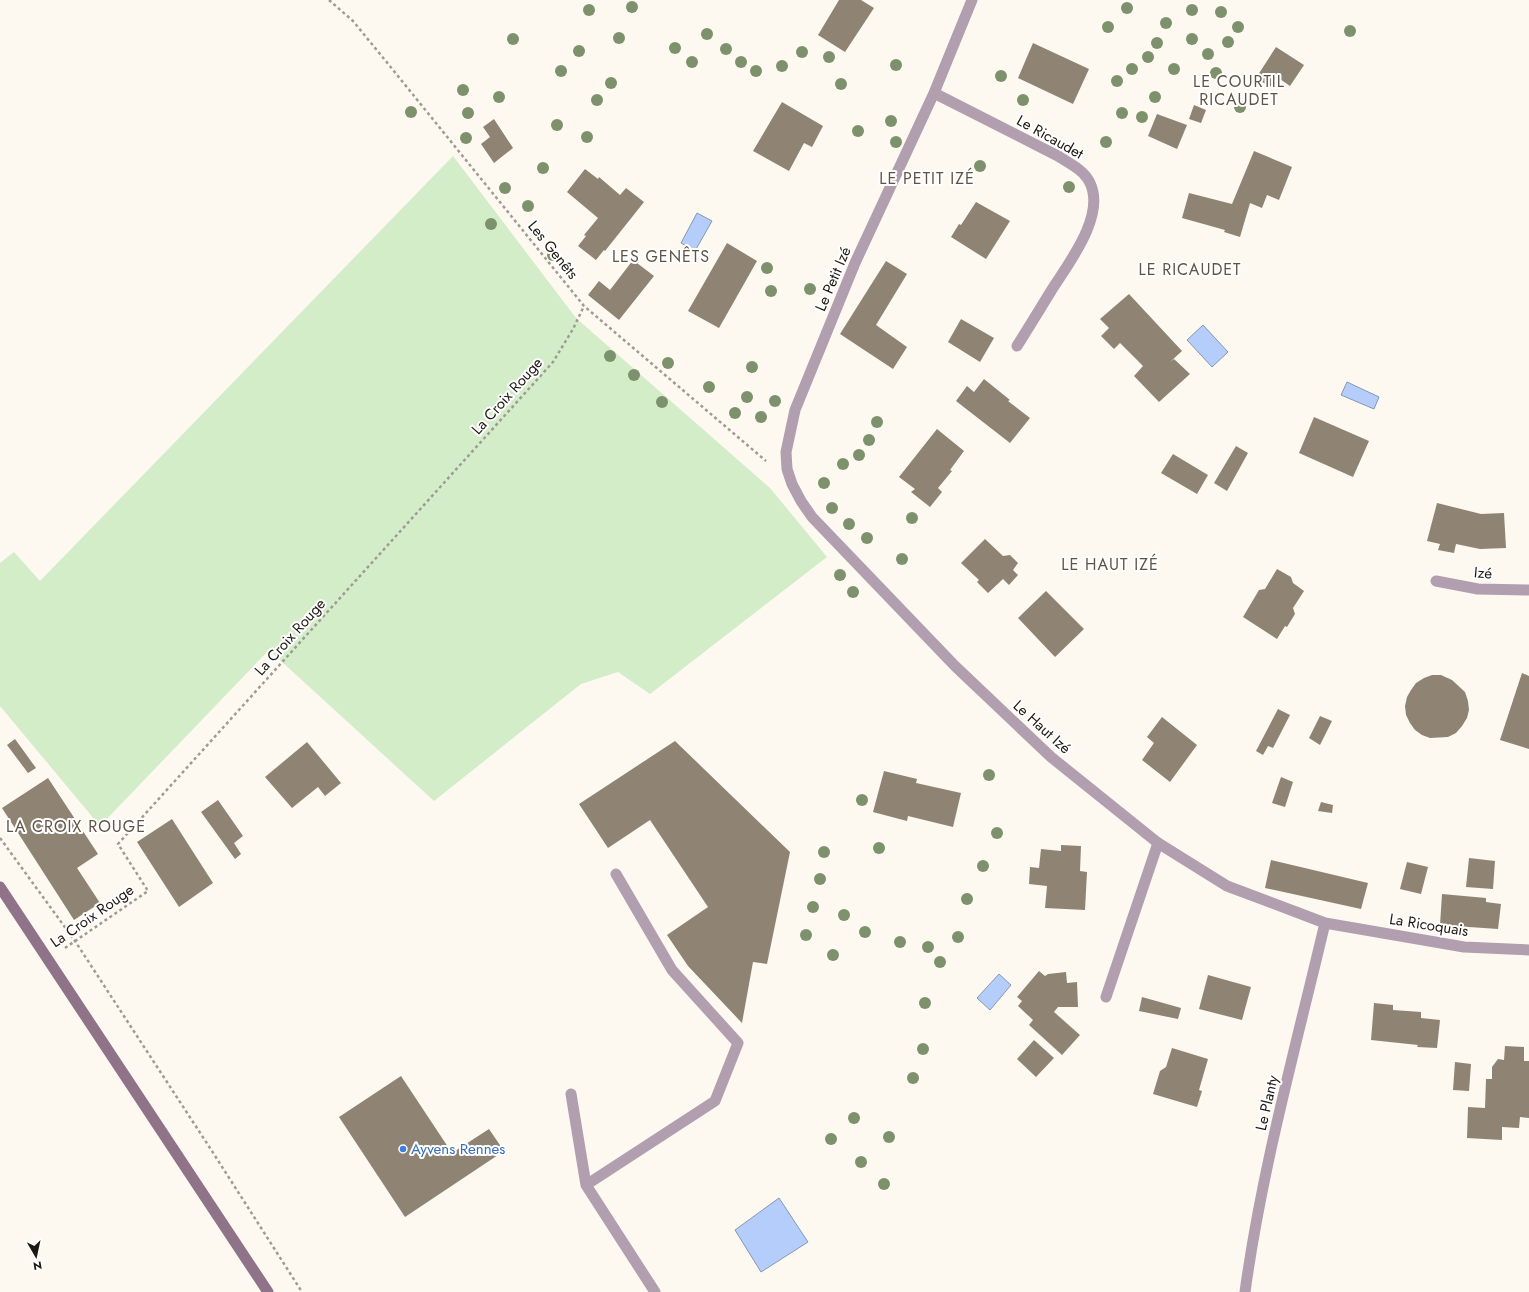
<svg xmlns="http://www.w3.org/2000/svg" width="1529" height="1292" font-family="Jost,sans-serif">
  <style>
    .green { fill: #d3edc9 }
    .water { fill: #b4cdfa; stroke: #8697b4 }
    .building { fill: #8f8473 }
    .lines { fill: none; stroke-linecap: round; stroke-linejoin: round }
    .path { stroke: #9f9b93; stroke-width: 2.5; stroke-dasharray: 3 3; stroke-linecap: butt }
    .service { stroke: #b19eae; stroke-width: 11 }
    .minor { stroke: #b19eae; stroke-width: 11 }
    .secondary { stroke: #8e7389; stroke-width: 11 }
    .tree { fill: #7d916c }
    .shop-dot { fill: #3f7fe0; stroke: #fff; stroke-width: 1.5 }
    .labels { text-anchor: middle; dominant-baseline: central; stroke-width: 4; stroke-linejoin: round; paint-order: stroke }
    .street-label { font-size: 15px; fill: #1c1811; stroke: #fff }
    .shop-label { font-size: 15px; fill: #366cbe; stroke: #fff; text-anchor: start }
    .neighbourhood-label { font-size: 16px; letter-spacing: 1px; fill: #605445; stroke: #fff }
  </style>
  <rect width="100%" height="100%" fill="#fdf8f0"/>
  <path class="green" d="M453,156L576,318L770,488L827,557L650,694L618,672L581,684L434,801L269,650L100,826L0,706V563L14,552L40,581Z"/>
  <path class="water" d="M697,213L712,221L695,251L681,243Z
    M1203,325L1228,352L1212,367L1187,340Z
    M1347,382L1379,397L1374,409L1341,395Z
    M999,974L1011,985L990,1010L977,998Z
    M779,1198L808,1242L761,1272L735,1230Z"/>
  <path class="building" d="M839,0H861L874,8L845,52L818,35Z
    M1033,43L1089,69L1073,104L1018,78Z
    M1276,47L1304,65L1290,86L1277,77L1270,87L1256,78Z
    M782,102L823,126L812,147L804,143L789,171L753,151Z
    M1194,105L1206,110L1201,123L1189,119Z
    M1157,114L1187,125L1177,149L1148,136Z
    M494,119L513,148L494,163L481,144L490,137L483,127Z
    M1254,151L1292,167L1279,200L1267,195L1262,208L1250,203L1240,237L1224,232L1225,230L1182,218L1189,193L1232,204Z
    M585,169L598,179L599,177L620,195L626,188L644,202L605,251L604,250L596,260L578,246L586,236L584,235L598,218L567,192Z
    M976,202L1010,221L986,259L951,237L959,224L961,225Z
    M727,243L757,261L719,328L688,311Z
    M633,260L654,276L619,320L588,295L599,281L610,290Z
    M886,261L907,274L876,325L907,347L893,369L840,334Z
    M1129,294L1182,351L1170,362L1174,359L1190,374L1159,402L1134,376L1143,366L1120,343L1114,349L1101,336L1109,328L1100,319Z
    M961,319L994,338L980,362L948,342Z
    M984,379L1010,400L1008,401L1030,418L1010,443L956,401L967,386L974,392Z
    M1314,417L1369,441L1353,477L1299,453Z
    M937,429L964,451L950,470L952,471L938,488L942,492L930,507L911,492L915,489L899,477Z
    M1236,446L1248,453L1227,491L1214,483Z
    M1173,454L1208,475L1197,494L1161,473Z
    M1437,503L1481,514L1504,513L1506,548L1480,549L1456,544L1454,553L1438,550L1440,544L1427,541Z
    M985,539L1003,556L1010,555L1018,563L1013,570L1018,575L1009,585L1003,579L988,593L977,582L979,580L961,563Z
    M1277,569L1291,577L1293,583L1304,591L1293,608L1295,614L1287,627L1285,626L1277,639L1243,617L1259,590L1265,589Z
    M1046,591L1084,629L1055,657L1018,618Z
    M1522,673L1529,676V749L1500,740Z
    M1432,675H1441L1452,680L1465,692L1468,701L1469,710L1467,718L1462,726L1456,733L1448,737L1430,738L1422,735L1415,730L1410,723L1406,715L1405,706L1407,697L1411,690L1416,683L1424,678Z
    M1278,709L1290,715L1273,748L1268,746L1263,755L1256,751Z
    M1320,716L1332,721L1320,745L1309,738Z
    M1162,717L1197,745L1170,782L1142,760L1154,743L1147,737Z
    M15,739L36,768L28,773L7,745Z
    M675,741L790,852L767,964L753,962L742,1023L688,966L667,935L708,907L650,820L608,848L579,804Z
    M307,742L341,783L325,796L318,787L292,808L265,777Z
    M884,771L917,779L916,783L961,793L953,827L908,816L907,821L873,812Z
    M1281,777L1293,782L1285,807L1272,803Z
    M48,778L98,854L77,868L100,903L74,920L2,808Z
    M218,800L243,836L234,843L241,854L235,859L201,812Z
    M1321,802L1333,805L1332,813L1318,811Z
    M172,819L213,883L179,907L137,842Z
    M1061,845L1081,846L1080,871L1087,872L1085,910L1045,908L1047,886L1029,884L1030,867L1039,868L1041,849L1061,851Z
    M1469,858L1495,861L1493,889L1466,887Z
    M1271,860L1368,883L1361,909L1265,888Z
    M1407,862L1428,867L1421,894L1400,889Z
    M1442,894L1486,898V902L1501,904L1498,929L1440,925Z
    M1039,971L1045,976L1048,974L1066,972L1067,983L1077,982L1078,1007H1058L1054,1012L1080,1035L1062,1055L1029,1025L1033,1020L1018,1006L1022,1001L1017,997Z
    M1208,975L1251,987L1242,1020L1199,1009Z
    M1142,997L1181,1008L1178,1019L1139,1011Z
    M1374,1003L1393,1005V1010L1421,1012V1018L1440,1020L1437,1048L1417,1047L1418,1045L1371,1040Z
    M1034,1040L1054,1058L1036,1077L1017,1059Z
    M1505,1046L1524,1047V1061H1529V1118L1520,1117L1519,1128L1502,1127V1140L1467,1138L1468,1107L1485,1108L1486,1079H1492V1067L1498,1059L1504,1060Z
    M1172,1048L1208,1059L1199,1090L1202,1091L1197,1107L1153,1094L1160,1071L1166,1067Z
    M1455,1062L1471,1064L1469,1091L1453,1090Z
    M401,1076L452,1153L489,1129L504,1151L405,1217L339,1117Z"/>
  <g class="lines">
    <path class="path" d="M329,0L353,21L389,65L584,306L766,461
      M0,838L75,941L210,1148L302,1292
      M65,948L148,891L118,844L553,362L573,329L584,306"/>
    <path class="service" d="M1106,997L1158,843
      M571,1094L586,1185L655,1292
      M586,1185L715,1101L738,1043L672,970L616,874"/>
    <path class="minor" d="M972,0L934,93L855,263L795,410L786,452L787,469L792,484L801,501L812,517L955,666L1051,757L1158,843L1227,886L1325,923L1464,947L1529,950
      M934,93L1058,156C1069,163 1084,170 1090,183C1106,216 1068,264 1051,291C1040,309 1029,327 1017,346
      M1436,581L1478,589L1529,590
      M1245,1292C1262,1168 1296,1046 1325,923"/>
    <path class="secondary" d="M0,887L268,1292"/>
  </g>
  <g class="tree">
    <circle cx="632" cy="7" r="6"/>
    <circle cx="1127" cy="8" r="6"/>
    <circle cx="589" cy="10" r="6"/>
    <circle cx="1192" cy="10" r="6"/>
    <circle cx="1221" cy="12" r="6"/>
    <circle cx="1166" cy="23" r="6"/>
    <circle cx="1108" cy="27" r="6"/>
    <circle cx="1238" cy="27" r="6"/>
    <circle cx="1350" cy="31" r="6"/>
    <circle cx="707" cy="34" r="6"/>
    <circle cx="619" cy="38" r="6"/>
    <circle cx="513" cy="39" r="6"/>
    <circle cx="1192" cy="39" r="6"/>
    <circle cx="1228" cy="42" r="6"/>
    <circle cx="1157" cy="43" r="6"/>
    <circle cx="675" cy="48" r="6"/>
    <circle cx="726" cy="49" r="6"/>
    <circle cx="579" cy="51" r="6"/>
    <circle cx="802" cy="52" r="6"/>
    <circle cx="1208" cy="54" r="6"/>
    <circle cx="829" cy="57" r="6"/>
    <circle cx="1148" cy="57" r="6"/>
    <circle cx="692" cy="62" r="6"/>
    <circle cx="741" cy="62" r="6"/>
    <circle cx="896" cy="65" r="6"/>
    <circle cx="782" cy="66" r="6"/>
    <circle cx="1132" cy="69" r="6"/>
    <circle cx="1174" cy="69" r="6"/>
    <circle cx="561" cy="71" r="6"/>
    <circle cx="756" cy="71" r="6"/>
    <circle cx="1216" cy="73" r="6"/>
    <circle cx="1001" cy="76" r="6"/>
    <circle cx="1117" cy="81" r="6"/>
    <circle cx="611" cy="83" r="6"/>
    <circle cx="841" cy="84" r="6"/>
    <circle cx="463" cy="90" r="6"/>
    <circle cx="499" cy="97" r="6"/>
    <circle cx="1155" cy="97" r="6"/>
    <circle cx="597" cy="100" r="6"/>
    <circle cx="1023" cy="100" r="6"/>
    <circle cx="1240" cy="107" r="6"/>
    <circle cx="411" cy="112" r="6"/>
    <circle cx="468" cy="113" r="6"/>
    <circle cx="1122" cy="113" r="6"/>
    <circle cx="1142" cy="117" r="6"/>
    <circle cx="891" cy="121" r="6"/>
    <circle cx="557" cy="125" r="6"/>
    <circle cx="858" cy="131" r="6"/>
    <circle cx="587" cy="137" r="6"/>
    <circle cx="466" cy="138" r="6"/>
    <circle cx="896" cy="142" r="6"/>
    <circle cx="1106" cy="142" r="6"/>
    <circle cx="980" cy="166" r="6"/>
    <circle cx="543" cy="168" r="6"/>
    <circle cx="1069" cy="187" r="6"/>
    <circle cx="505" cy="188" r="6"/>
    <circle cx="528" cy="206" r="6"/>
    <circle cx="491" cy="224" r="6"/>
    <circle cx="553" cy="255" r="6"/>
    <circle cx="767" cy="268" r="6"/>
    <circle cx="810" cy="289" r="6"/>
    <circle cx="771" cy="291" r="6"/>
    <circle cx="610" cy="356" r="6"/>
    <circle cx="668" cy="363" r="6"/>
    <circle cx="752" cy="367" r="6"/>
    <circle cx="634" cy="375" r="6"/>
    <circle cx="709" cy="387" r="6"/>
    <circle cx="747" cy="397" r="6"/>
    <circle cx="775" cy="401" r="6"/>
    <circle cx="662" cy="402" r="6"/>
    <circle cx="735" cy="413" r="6"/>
    <circle cx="761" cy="417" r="6"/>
    <circle cx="877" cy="422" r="6"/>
    <circle cx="869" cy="440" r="6"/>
    <circle cx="859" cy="455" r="6"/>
    <circle cx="843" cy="464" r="6"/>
    <circle cx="824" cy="483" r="6"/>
    <circle cx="832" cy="508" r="6"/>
    <circle cx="912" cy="518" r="6"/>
    <circle cx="849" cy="524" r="6"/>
    <circle cx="867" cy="538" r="6"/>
    <circle cx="902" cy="559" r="6"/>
    <circle cx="840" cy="575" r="6"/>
    <circle cx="853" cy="592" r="6"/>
    <circle cx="989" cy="775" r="6"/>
    <circle cx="862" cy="800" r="6"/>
    <circle cx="997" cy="833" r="6"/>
    <circle cx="879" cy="848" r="6"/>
    <circle cx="824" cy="852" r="6"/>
    <circle cx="983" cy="866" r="6"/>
    <circle cx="820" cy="879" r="6"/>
    <circle cx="967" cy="899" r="6"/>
    <circle cx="813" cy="907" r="6"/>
    <circle cx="844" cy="915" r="6"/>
    <circle cx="865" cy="932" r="6"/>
    <circle cx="806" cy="935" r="6"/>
    <circle cx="958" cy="937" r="6"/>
    <circle cx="900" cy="942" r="6"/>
    <circle cx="928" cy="947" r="6"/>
    <circle cx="833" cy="955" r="6"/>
    <circle cx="940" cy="962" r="6"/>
    <circle cx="925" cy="1003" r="6"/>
    <circle cx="923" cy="1049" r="6"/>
    <circle cx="913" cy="1078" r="6"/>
    <circle cx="854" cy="1118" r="6"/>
    <circle cx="889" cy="1137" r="6"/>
    <circle cx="831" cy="1139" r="6"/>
    <circle cx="861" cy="1162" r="6"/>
    <circle cx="884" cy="1184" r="6"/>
  </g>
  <circle class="shop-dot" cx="403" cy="1149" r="4"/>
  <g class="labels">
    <g class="street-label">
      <text transform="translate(1050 137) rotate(29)">Le Ricaudet</text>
      <text transform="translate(553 250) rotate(51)">Les Genêts</text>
      <text transform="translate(833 279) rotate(-67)">Le Petit Izé</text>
      <text transform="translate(507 396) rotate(-48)">La Croix Rouge</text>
      <text transform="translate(1483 573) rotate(5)">Izé</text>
      <text transform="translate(290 637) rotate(-48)">La Croix Rouge</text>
      <text transform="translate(1042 727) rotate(42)">Le Haut Izé</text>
      <text transform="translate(92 916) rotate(-35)">La Croix Rouge</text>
      <text transform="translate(1429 925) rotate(9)">La Ricoquais</text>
      <text transform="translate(1267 1103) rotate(-77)">Le Planty</text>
    </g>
    <g class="shop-label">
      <text x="411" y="1149">Ayvens Rennes</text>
    </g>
    <g class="neighbourhood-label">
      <text x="1239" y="81">LE COURTIL<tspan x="1239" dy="18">RICAUDET</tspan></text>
      <text x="927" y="178">LE PETIT IZÉ</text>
      <text x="661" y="256">LES GENÊTS</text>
      <text x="1190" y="269">LE RICAUDET</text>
      <text x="1110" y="564">LE HAUT IZÉ</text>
      <text x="76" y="826">LA CROIX ROUGE</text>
    </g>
  </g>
  <g transform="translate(36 1256) rotate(171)" stroke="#ffffff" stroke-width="3" paint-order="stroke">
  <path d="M0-3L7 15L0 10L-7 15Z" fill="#1c1811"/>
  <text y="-6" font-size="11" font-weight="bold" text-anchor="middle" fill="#1c1811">N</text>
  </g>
</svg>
